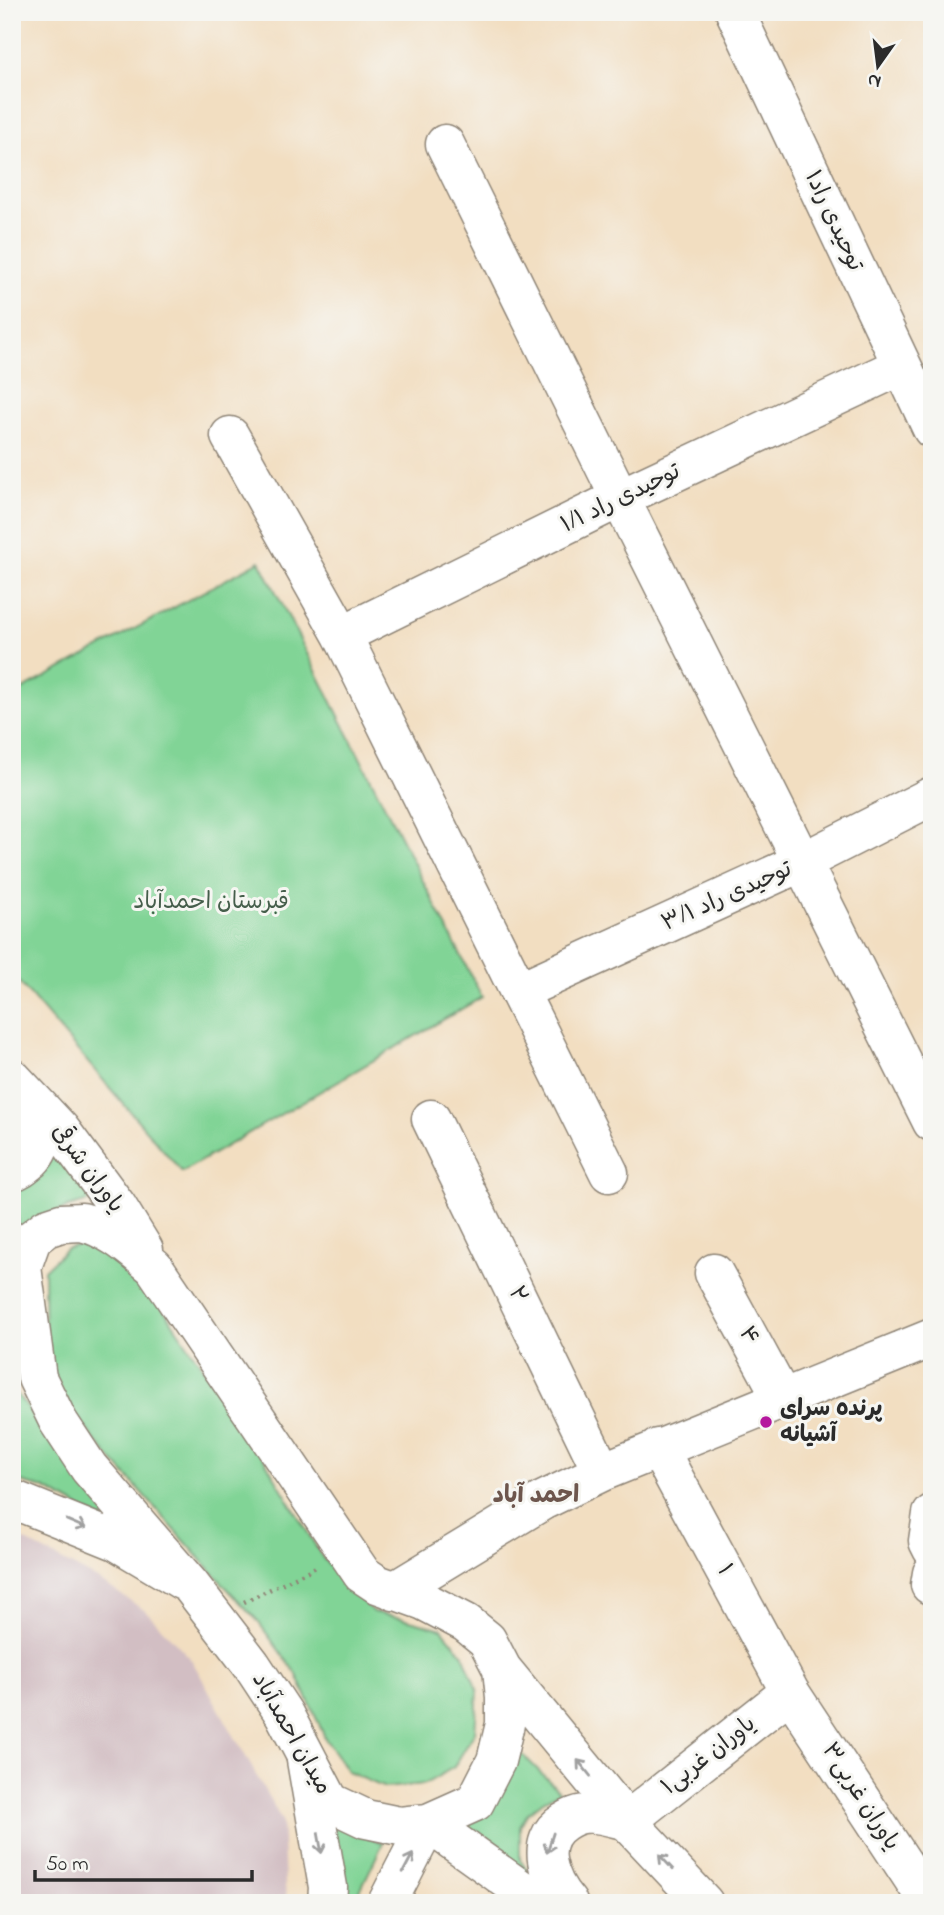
<svg xmlns="http://www.w3.org/2000/svg" width="944" height="1915" font-family="'Indie Flower','Playpen Sans Arabic',sans-serif">
  <style>
    .industrial { fill: #d2bec3 }
    .green { fill: #81d496; stroke: #568060; stroke-width: 2 }
    .lines { fill: none; stroke-linecap: round; stroke-linejoin: round }
    .minor-casing { stroke: #8e8476; stroke-width: 41 }
    .major-casing { stroke: #8e8476; stroke-width: 41 }
    .path { stroke: #8e8476; stroke-width: 4.5; stroke-dasharray: 2 5; stroke-linecap: butt }
    .minor { stroke: #fff; stroke-width: 38 }
    .major { stroke: #fff; stroke-width: 38 }
    .oneway { stroke: #a0a0a0 }
    .poi-dot { fill: #b5179e; stroke: #f6f6f2; stroke-width: 2.5 }
    .labels { text-anchor: middle; dominant-baseline: central; stroke-width: 6; stroke-linejoin: round; paint-order: stroke }
    .street-label { font-size: 23px; fill: #2b2b2b; stroke: #f6f6f2 }
    .park-label { font-size: 23px; fill: #455e4b; stroke: #f6f6f2 }
    .poi-label { font-size: 23px; font-weight: bold; fill: #2b2b2b; stroke: #f6f6f2; text-anchor: start }
    .neighbourhood-label { font-size: 24px; font-weight: bold; fill: #6d564d; stroke: #f6f6f2 }
  </style>
  <rect width="100%" height="100%" fill="#f6f6f2"/>
  <filter id="ink" filterUnits="userSpaceOnUse"><feTurbulence type="fractalNoise" baseFrequency=".0143" numOctaves="2"/><feDisplacementMap in="SourceGraphic" scale="14" xChannelSelector="R" yChannelSelector="G"/><feConvolveMatrix kernelMatrix="1 2 1 2 8 2 1 2 1" color-interpolation-filters="sRGB"/></filter>
  <filter id="wash" filterUnits="userSpaceOnUse"><feTurbulence type="fractalNoise" baseFrequency=".00686" numOctaves="4" result="noise"/><feDisplacementMap in="SourceGraphic" scale="28" xChannelSelector="R" yChannelSelector="G"/><feGaussianBlur stdDeviation="1.57" result="paint"/><feColorMatrix in="noise" values="0 0 0 0 0 0 0 0 0 0 0 0 0 0 0 0 0 1.4 0 .05"/><feComposite in="paint" operator="in"/></filter>
  <g filter="url(#wash)">
    <rect width="100%" height="100%" fill="#f2dec1"/>
    <path class="industrial" d="M12,1534L99,1580L147,1612L191,1659L282,1821L286,1903H12Z"/>
    <path class="green" d="M260,561L482,997L182,1172L12,974V695Z
      M53,1148L93,1200L68,1207L22,1231L12,1207V1186Z
      M95,1240L149,1288L260,1452L324,1560L373,1612L410,1620L442,1629L463,1654L478,1692L475,1732L454,1767L425,1784L385,1788L348,1772L326,1740L297,1675L256,1619L222,1583L93,1438L45,1372L44,1270L66,1249Z
      M12,1388L124,1532L44,1488L12,1480Z
      M517,1749L560,1792L543,1801L527,1814L520,1826V1860L533,1879L452,1823Z
      M329,1819L383,1843L354,1903H340Z"/>
  </g>
  <g filter="url(#ink)">
    <g class="lines">
      <defs>
        <path id="minor" d="M735,12L932,429
          M445,144L620,498L932,1122
          M230,436L342,635L609,1173
          M342,635L620,498L901,366
          M519,991L802,862L932,796
          M431,1119L602,1472
          M714,1273L782,1398
          M658,1448L790,1692L929,1903
          M12,1499L116,1541L183,1581
          M932,1514L928,1541L932,1549
          M930,1585L932,1573
          M394,1591L542,1501L602,1472L932,1338
          M306,1760L328,1887L327,1903
          M627,1821L790,1692
          M387,1903L428,1823"/>
        <path id="major" d="M12,1078L60,1129L117,1206L144,1250
          M12,1172C20,1170 25,1165 31,1160C51,1140 35,1117 26,1097
          M82,1222C111,1229 132,1249 154,1267L362,1574L377,1584L424,1601L466,1623L487,1640L502,1669L505,1697V1724L496,1761L475,1802L428,1823L400,1826L366,1819L330,1802L284,1714L251,1664L191,1586L89,1468L58,1421L37,1378L22,1267L32,1239L46,1228L61,1223Z
          M502,1669L627,1821L704,1903
          M428,1823L540,1903
          M568,1903C549,1881 533,1841 564,1822C570,1818 576,1815 584,1814C597,1812 614,1818 627,1821"/>
      </defs>
      <use href="#minor" class="minor-casing"/>
      <use href="#major" class="major-casing"/>
      <path class="path" d="M244,1602L318,1566"/>
      <use href="#minor" class="minor"/>
      <use href="#major" class="major"/>
    </g>
    <defs><path id="oneway-shaft" d="M-6 0H5M1.5-3L5.5 0L1.5 3" fill="none" stroke-width="1.6" stroke-linecap="round" stroke-linejoin="round" transform="scale(1.75)"/></defs>
    <g class="oneway">
      <use href="#oneway-shaft" transform="translate(76 1524) rotate(23)"/>
      <use href="#oneway-shaft" transform="translate(584 1768) rotate(-129)"/>
      <use href="#oneway-shaft" transform="translate(320 1843) rotate(80)"/>
      <use href="#oneway-shaft" transform="translate(550 1843) rotate(108)"/>
      <use href="#oneway-shaft" transform="translate(666 1862) rotate(-133)"/>
      <use href="#oneway-shaft" transform="translate(408 1863) rotate(-62)"/>
    </g>
  </g>
  <circle class="poi-dot" cx="766" cy="1422" r="7"/>
  <g class="labels">
    <g class="street-label">
      <text transform="translate(833 221) rotate(65)">توحیدی راد۱</text>
      <text transform="translate(621 499) rotate(-26)">۱/۱ توحیدی راد</text>
      <text transform="translate(727 897) rotate(-24)">۳/۱ توحیدی راد</text>
      <text transform="translate(87 1169) rotate(53)">یاوران شرقی</text>
      <text transform="translate(517 1295) rotate(64)">۲</text>
      <text transform="translate(748 1336) rotate(62)">۴</text>
      <text transform="translate(724 1570) rotate(61)">۱</text>
      <text transform="translate(291 1734) rotate(60)">میدان احمدآباد</text>
      <text transform="translate(709 1756) rotate(-38)">یاوران غربی۱</text>
      <text transform="translate(860 1797) rotate(57)">یاوران غربی۳</text>
    </g>
    <g class="park-label">
      <text x="211" y="902">قبرستان احمدآباد</text>
    </g>
    <g class="poi-label">
      <text x="780" y="1409">پرنده سرای<tspan x="780" dy="26">آشیانه</tspan></text>
    </g>
    <g class="neighbourhood-label">
      <text x="536" y="1496">احمد آباد</text>
    </g>
  </g>
  <rect width="944" height="1915" fill="none" stroke="#f6f6f2" stroke-width="42"/>
  <g transform="translate(878 66) rotate(194)" stroke="#f6f6f2" stroke-width="5" paint-order="stroke">
  <path d="M0-5L12 26L0 18L-12 26Z" fill="#2b2b2b"/>
  <text y="-10" font-size="19" font-weight="bold" text-anchor="middle" fill="#2b2b2b">N</text>
  </g>
  <path d="M35 1870v10h217v-10" fill="none" stroke="#2b2b2b" stroke-width="3.5"/>
  <text x="46" y="1870" font-size="21" fill="#2b2b2b" stroke="#f6f6f2" stroke-width="5" paint-order="stroke">50 m</text>
</svg>
